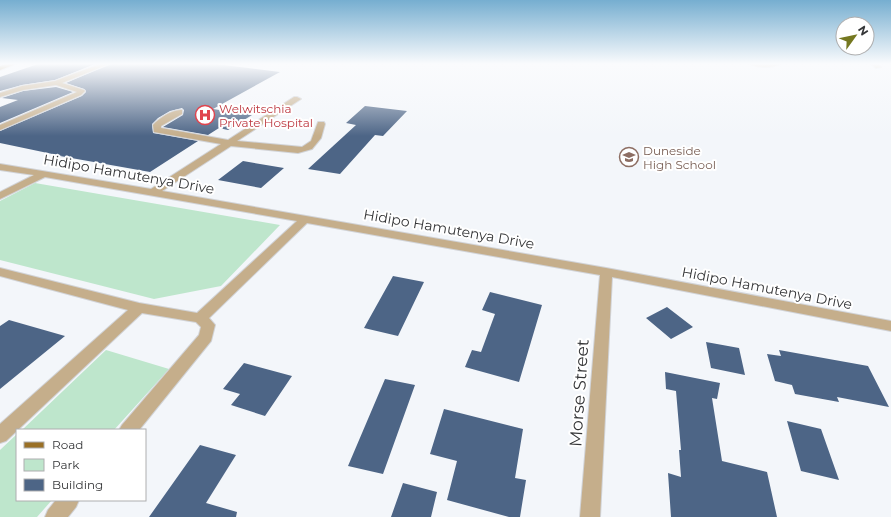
<svg xmlns="http://www.w3.org/2000/svg" width="891" height="517" font-family="Montserrat,sans-serif">
  <style>
    .green { fill: #bee6cc }
    .building { fill: #4d6586 }
    .lines { fill: none; stroke-linecap: round; stroke-linejoin: round }
    .minor-casing { stroke: #d1d3d7; stroke-width: 2 }
    .major-casing { stroke: #d1d3d7; stroke-width: 2 }
    .minor { fill: #c5ae8b; fill-rule: evenodd }
    .major { fill: #9a7026; fill-rule: evenodd }
    .labels { text-anchor: middle; dominant-baseline: central; stroke-width: 4; stroke-linejoin: round; paint-order: stroke }
    .far-health-label { font-size: 12px; fill: #be3a42; stroke: #fff; text-anchor: start }
    .far-education-label { font-size: 12px; fill: #785e54; stroke: #fff; text-anchor: start }
    .street-label { font-size: 14px; fill: #343537; stroke: #fff }
    .near-street-label { font-size: 17px; fill: #343537; stroke: #fff }
  </style>
  <rect width="100%" height="100%" fill="#f3f6fa"/>
  <path class="green" d="M35,183L280,225L221,286L154,299L0,260V201Z
    M106,350L169,369L114,430H22Z
    M17,434V500H52L37,517H0V450Z"/>
  <path class="building" d="M38,64H95L55,80L22,85L0,91V77Z
    M110,64H216L280,72L213,109L252,115L228,130L219,128L208,135L163,127L183,115L184,110L182,108L170,111L158,118L152,124L153,133L198,141L150,172L60,156H62L0,143V131L82,96L86,92L84,89L66,83Z
    M56,87L73,92L0,123V107L18,100L2,98L23,91Z
    M365,106L407,111L383,136L375,135L340,174L308,169L356,125L346,123Z
    M243,161L284,168L261,188L218,180Z
    M393,276L424,282L398,336L364,328Z
    M490,292L542,305L519,382L465,367L472,350L481,352L495,314L482,310Z
    M667,307L693,327L671,339L646,318Z
    M9,320L65,336L0,389V326Z
    M706,342L739,348L745,375L711,368Z
    M779,350L868,366L889,407L837,397L839,402L795,394L792,385L775,381L767,354L781,356Z
    M244,363L292,376L265,416L231,405L240,394L223,389Z
    M665,372L720,383L717,399L712,398L722,461L767,472L777,517H671L668,473L681,477L679,450H681L676,391L666,389Z
    M385,379L415,385L383,474L348,466Z
    M444,409L523,429L515,478L526,480L520,517H509L447,500L457,461L430,454Z
    M787,421L821,429L839,480L801,471Z
    M200,445L236,455L206,503L237,512L236,517H149Z
    M403,483L437,492L431,517H391Z"/>
  <g class="lines">
    <defs>
      <path id="minor" d="M100,64H109L62,83L84,90L85,91L81,95L0,130V125L77,92L56,85L23,90L0,97V93L22,86L55,81Z
        M750,64H780C773,68 757,68 750,64Z
        M871,64H878L881,67L876,68Z
        M294,97H297L301,99L237,141L302,147L311,141L318,122H324L325,124L321,138L312,149L298,153L231,146L162,191L606,268L891,321V331L612,277L600,517H580L600,275L307,223L209,318L215,325L211,341L139,430H119L122,425L199,335L201,327L196,322L142,313L6,441L0,443V424L128,310L0,276V268L139,303L197,313L297,221L45,177L0,199V192L34,175L0,170V164L151,189L221,144L154,132L153,125C159,118 173,109 182,110V114L161,126V128L228,140Z
        M56,500H79L76,507L68,517H45L48,510Z"/>
      <path id="major" d="M6,64H16L0,70V66Z"/>
    </defs>
    <use href="#minor" class="minor-casing"/>
    <use href="#major" class="major-casing"/>
    <use href="#minor" class="minor"/>
    <use href="#major" class="major"/>
  </g>
  <linearGradient id="sky" x2="0" y2="1"><stop stop-color="#76aed0"/><stop offset="0.47" stop-color="#fafbfd"/><stop offset="1" stop-color="#fafbfd" stop-opacity="0"/></linearGradient>
  <rect width="891" height="136" fill="url(#sky)"/>
  <defs>
    <symbol id="hospital-ring" viewBox="-11 -11 22 22"><circle r="9.5" fill="#fff" stroke="#e0444e" stroke-width="1.5"/><path d="M-5-5h3v3.5h4V-5h3V5h-3V1.5h-4V5h-3Z" fill="#e0444e"/></symbol>
    <symbol id="school-ring" viewBox="-11 -11 22 22"><circle r="9.5" fill="#fff" stroke="#8d6e63" stroke-width="1.5"/><path d="M0-5L7-2L0 1L-7-2ZM-4 1L0 2.5L4 1V4Q0 6-4 4Z" fill="#8d6e63"/></symbol>
  </defs>
  <g fill-rule="evenodd">
    <use href="#hospital-ring" x="194" y="104" width="22" height="22"/>
    <use href="#school-ring" x="618" y="146" width="22" height="22"/>
  </g>
  <g class="labels">
    <g class="far-health-label">
      <text x="219" y="108">Welwitschia<tspan x="219" dy="14">Private Hospital</tspan></text>
    </g>
    <g class="far-education-label">
      <text x="643" y="150">Duneside<tspan x="643" dy="14">High School</tspan></text>
    </g>
    <g class="street-label">
      <text transform="translate(129 174) rotate(10)">Hidipo Hamutenya Drive</text>
      <text transform="translate(449 229) rotate(10)">Hidipo Hamutenya Drive</text>
      <text transform="translate(767 288) rotate(11)">Hidipo Hamutenya Drive</text>
    </g>
    <g class="near-street-label">
      <text transform="translate(579 393) rotate(-86)">Morse Street</text>
    </g>
  </g>
  <rect x="16" y="429" width="130" height="72" fill="#ffffff" stroke="#aeaeaf"/>
  <rect x="24" y="442" width="20" height="6" fill="#9a7026" stroke="#aeaeaf"/>
  <text x="52" y="449" font-size="12" fill="#343537">Road</text>
  <rect x="24" y="459" width="20" height="12" fill="#bee6cc" stroke="#aeaeaf"/>
  <text x="52" y="469" font-size="12" fill="#343537">Park</text>
  <rect x="24" y="479" width="20" height="12" fill="#4d6586" stroke="#aeaeaf"/>
  <text x="52" y="489" font-size="12" fill="#343537">Building</text>
  <g transform="translate(855 36) rotate(57)"><circle r="19" fill="#ffffff" stroke="#aeaeaf"/>
  <path d="M0-3L7 15L0 10L-7 15Z" fill="#757820"/>
  <text y="-6" font-size="11" font-weight="bold" text-anchor="middle" fill="#343537">N</text>
  </g>
</svg>
